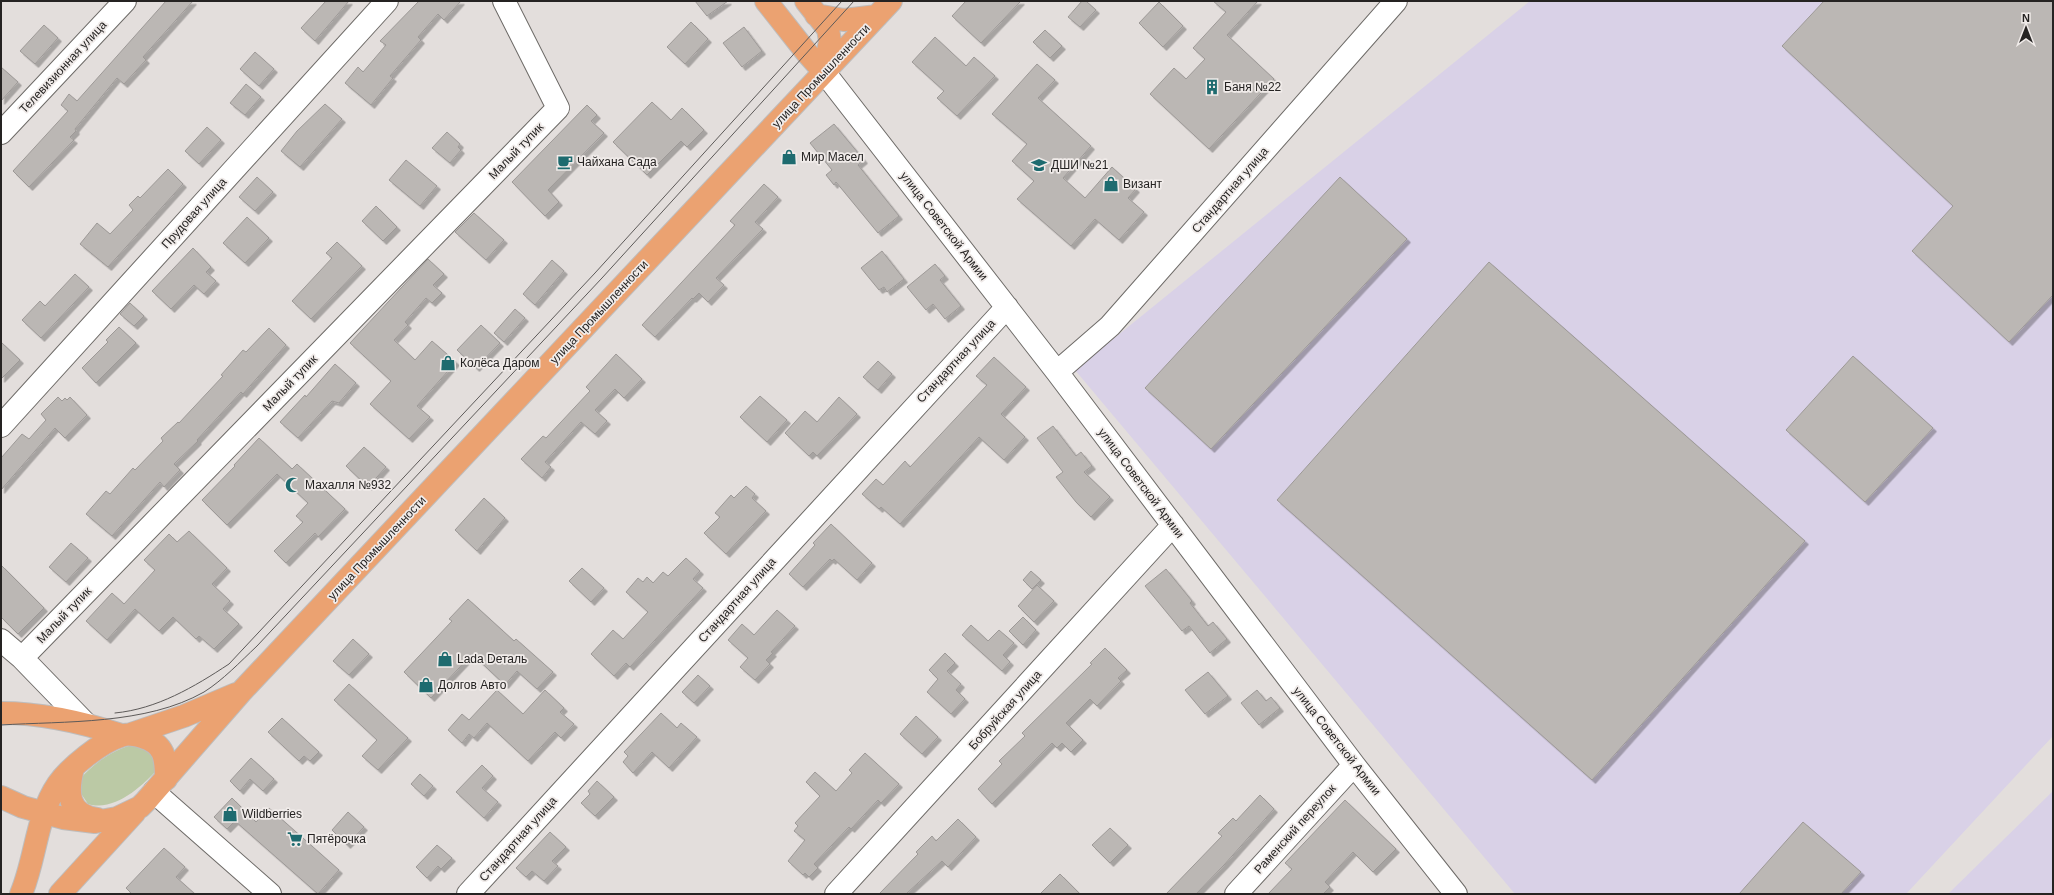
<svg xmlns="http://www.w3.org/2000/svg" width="2054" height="895" font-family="Helvetica,sans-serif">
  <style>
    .industrial { fill: #d9d1e7 }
    .green { fill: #bbc9a5 }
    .building { fill: #bbb7b4; stroke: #9d9997; filter: url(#shadow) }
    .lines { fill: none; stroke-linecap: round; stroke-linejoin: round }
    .minor-casing { stroke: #6d6a67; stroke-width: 24 }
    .major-casing { stroke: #bebdbd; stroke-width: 24 }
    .minor { stroke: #fff; stroke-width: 22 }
    .major { stroke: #eba271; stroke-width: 22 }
    .tram { stroke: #5d5a59; stroke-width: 1 }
    .labels { text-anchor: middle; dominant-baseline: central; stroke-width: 3.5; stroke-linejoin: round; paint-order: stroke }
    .street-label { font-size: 12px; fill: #252322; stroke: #f0ebe9 }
    .poi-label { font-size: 12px; fill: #252322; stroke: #f0ebe9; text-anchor: start }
  </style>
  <defs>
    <filter id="shadow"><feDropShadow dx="3.5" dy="3.5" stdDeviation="0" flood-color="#0004"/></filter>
  </defs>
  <rect width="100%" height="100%" fill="#e3dedc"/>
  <path class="industrial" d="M1530,1H2053V736L1906,894H1515L1075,370Z
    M2053,791V894H1948Z"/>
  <path class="green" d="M138,744L153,748L159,768C142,786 115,812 88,804L80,792L81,778C95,762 117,747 138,744Z"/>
  <path class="building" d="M166,1H193L143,57L146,60L124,84L117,78L75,129L76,131L70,137L74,140L29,187L13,171L68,111L61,105L69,94L77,101Z
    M326,1H349L315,41L301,28Z
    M419,1H461L444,20L438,14L418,37L421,40L390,76L393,78L371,105L345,83L358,67L363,72L386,45L380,41Z
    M695,1H728L707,16Z
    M966,1H1021L981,43L952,16Z
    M1082,1H1086L1096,10L1080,27L1068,17Z
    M1213,1H1258L1227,35L1274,79L1209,149L1150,94L1174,68L1186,79L1205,59L1193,48L1226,12Z
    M1824,1H2053V295L2009,342L1912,251L1953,206L1782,46Z
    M1159,2L1183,26L1163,47L1139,23Z
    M691,22L708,39L685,64L667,47Z
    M44,25L58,38L35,64L20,51Z
    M744,27L762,51L742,67L723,43Z
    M1045,30L1062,46L1050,58L1033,42Z
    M935,37L966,66L974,57L995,76L957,116L937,98L944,91L912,62Z
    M255,52L274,69L259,86L240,69Z
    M1037,64L1055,80L1038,98L1091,146L1063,178L1085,198L1112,167L1136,189L1128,198L1144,212L1119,240L1095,219L1071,246L1017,199L1034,181L1012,161L1027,144L992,114Z
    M1,67L18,82L1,101Z
    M246,84L261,97L245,115L230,103Z
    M652,102L671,120L682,108L704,130L687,147L681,141L647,175L613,142Z
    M325,104L342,119L300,167L281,151L297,131Z
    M587,105L597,115L591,121L604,133L548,190L559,202L545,216L512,182Z
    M834,124L864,160L858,165L899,216L878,233L836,182L834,185L826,175L832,170L810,143Z
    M207,127L221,140L199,164L185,151Z
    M447,132L460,144L458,147L461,150L450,163L432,148Z
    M406,160L437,186L420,206L389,180Z
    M168,169L183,184L108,267L80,244L97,223L110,234L133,210L129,205L138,196L140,198Z
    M257,177L273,192L255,211L239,197Z
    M1340,177L1407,239L1211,449L1145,388Z
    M764,184L778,197L755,222L763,229L716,278L724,285L708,302L699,293L693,299L692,298L655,337L642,325L735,225L730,221Z
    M376,206L397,227L383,241L362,221Z
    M474,213L504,240L486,260L455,232Z
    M247,217L269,238L245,263L223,243Z
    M337,242L362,266L311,319L292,301L332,258L326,253Z
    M193,248L211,267L206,272L216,281L204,294L194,285L171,309L152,291Z
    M882,251L904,279L887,292L884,287L879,290L861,268Z
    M428,259L444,274L433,285L442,293L432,303L426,298L405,322L408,325L394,340L415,360L432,341L456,362L417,406L430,417L409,439L370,404L391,381L350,343Z
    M552,260L564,271L535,305L523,294Z
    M1489,262L1805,541L1592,780L1277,500Z
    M935,264L945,276L940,280L961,306L945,319L933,304L926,310L907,287Z
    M75,274L89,287L41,338L22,320L40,301L45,306Z
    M130,303L144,316L134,326L120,314Z
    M515,309L525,318L504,342L494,333Z
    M481,325L500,343L476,368L457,350Z
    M119,327L136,343L96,383L82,368L108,342L106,340Z
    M269,328L286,345L243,394L241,392L197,440L198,441L174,464L180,470L164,487L160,482L112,536L86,514L106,491L110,494L133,468L135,470L163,441L161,438L178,422L179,423L223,376L221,375L243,350L246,352Z
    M1,342L20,360L1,379Z
    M616,354L642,379L624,398L615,389L595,410L607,421L595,434L581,422L545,462L551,467L542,478L521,459L543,436L546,438L590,391L586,387Z
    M1853,356L1933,428L1865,502L1786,430Z
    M994,357L1026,387L1001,414L1025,437L1004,460L979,437L900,524L881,507L879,509L862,494L876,479L883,485L905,461L910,467L987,385L976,376Z
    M878,361L892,374L878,390L863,377Z
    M335,364L356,383L339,403L332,401L298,438L280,422L305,395L306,397Z
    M760,396L787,420L767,442L740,417Z
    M58,397L62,401L65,398L67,400L70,397L87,415L65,438L55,428L1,490V458L22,434L29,439L46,420L41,414Z
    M839,397L857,414L817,456L813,452L809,456L785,433L805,411L817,422Z
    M1053,426L1076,456L1081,452L1092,466L1084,472L1110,497L1091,517L1076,502L1056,477L1063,472L1037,438Z
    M259,438L292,469L297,464L345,509L318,537L315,533L286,563L274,551L303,522L296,516L308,503L277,474L227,525L202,500L235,466L234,465Z
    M364,447L386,467L368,487L346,466Z
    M746,486L755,494L752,498L766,511L726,554L704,533L720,517L715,513L731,495L734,498Z
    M484,498L505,518L477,551L455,530Z
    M831,524L872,563L857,580L834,559L832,561L830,559L803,587L789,574L815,545L813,543Z
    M189,531L227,568L212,584L230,601L223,609L239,624L214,649L199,636L196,639L173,617L159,631L135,609L107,640L86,621L112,593L124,604L155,570L144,560L169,534L177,542Z
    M71,543L88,558L66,582L49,567Z
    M686,558L700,571L693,579L703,588L630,667L626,663L614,676L591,654L613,630L623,639L648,612L626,592L638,578L643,582L647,577L653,583L663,572L668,576Z
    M1,565L44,608L18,634L1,617Z
    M582,568L604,588L591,602L569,581Z
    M1166,569L1192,601L1190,603L1208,626L1213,622L1227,639L1210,653L1189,626L1182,631L1145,586Z
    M1031,571L1041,580L1032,589L1023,580Z
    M1037,585L1054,601L1034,622L1018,606Z
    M468,599L514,641L516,639L553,672L537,689L517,671L505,685L472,654L431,698L404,672L452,621L449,619Z
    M777,610L795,626L771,652L773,653L766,660L770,664L755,680L740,667L748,658L728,640L742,624L754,635Z
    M1023,617L1036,630L1023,645L1009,631Z
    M971,625L988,641L999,630L1014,643L1003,655L1010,662L1002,671L962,635Z
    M353,639L369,654L349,675L333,661Z
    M1105,648L1127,670L1118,678L1121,681L1097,706L1090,699L1066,723L1083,740L1071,752L1062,743L1057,748L1052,743L992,804L978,789L1002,764L999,761L1025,736L1022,733L1092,664L1090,663Z
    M945,653L955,663L947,671L961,684L956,690L965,699L951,714L927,692L938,679L929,670Z
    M1208,672L1228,696L1205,714L1185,690Z
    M698,675L710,686L694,703L682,692Z
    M349,684L408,738L378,770L362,756L377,740L334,700Z
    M497,690L523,714L545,690L564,708L560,712L574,724L561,738L555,732L528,761L487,723L474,738L469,734L462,743L448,730L462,714L469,720Z
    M1257,690L1266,701L1271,697L1280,708L1259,725L1241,703Z
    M661,713L677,728L681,723L697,737L669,768L652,752L633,773L623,762L628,756L624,752Z
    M916,716L938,737L922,754L900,734Z
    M282,718L319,752L310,761L304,756L299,761L268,732Z
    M865,753L899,784L881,803L878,800L851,829L849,827L814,864L818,868L809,877L805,873L803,875L788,861L805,840L794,831L798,826L795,823L820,796L806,782L815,772L836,791L852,773L849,770Z
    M251,758L274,779L263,791L250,779L240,791L230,781Z
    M482,765L493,776L482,788L498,802L484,818L456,792Z
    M420,774L433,786L424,796L411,784Z
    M597,781L614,797L595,816L581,803L590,794L588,791Z
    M1260,795L1274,809L1224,865L1196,894H1166L1222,836L1218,833L1233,818L1236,821Z
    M232,798L256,822L269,808L339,870L318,894L235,821L227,829L214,817Z
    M1345,800L1396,849L1373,872L1353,852L1325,882L1330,887L1323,894H1268L1292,869L1285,863Z
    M348,812L364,827L347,845L332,830Z
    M958,819L976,837L948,867L942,861L906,894H879L918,854L916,852L932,836L936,841Z
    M1803,822L1861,872L1841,894H1739Z
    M1110,828L1128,845L1110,863L1092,845Z
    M550,832L566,847L552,861L558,866L544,881L532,871L526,877L516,868Z
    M437,845L452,858L441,869L438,866L427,878L416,867Z
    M164,848L185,867L176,877L195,894H132L126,888Z
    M1060,874L1080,894H1040Z"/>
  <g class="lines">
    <defs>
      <path id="minor" d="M824,72L1057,372L1354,765L1456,894
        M1,133L125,1
        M1057,372L1110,326L1396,1
        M1,426L387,1
        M1,640L22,658L86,724
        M22,658L558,108L504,1
        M154,792L270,894
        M468,894L1007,307
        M836,894L1173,525
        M1236,894L1354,765"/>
      <path id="major" d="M766,1L807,53L824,72
        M806,1L828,29L830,41L824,72
        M816,15L844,20L877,16
        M1,713C43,713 82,722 121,735
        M131,734L184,716L236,694
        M73,768C67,792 67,815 97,819
        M1,797L23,807L63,818L95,822L117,818L140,807L146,801L241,692L891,1
        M21,894C36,859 36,816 58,784C70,767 101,742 121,736C128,733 135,735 142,737C165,744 166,758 166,779
        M60,894L135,812"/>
    </defs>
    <use href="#minor" class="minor-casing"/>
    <use href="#major" class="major-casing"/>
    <use href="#minor" class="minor"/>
    <use href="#major" class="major"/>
    <path class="tram" d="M115,713C157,709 194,687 229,664L595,273L842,1
      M1,725C65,721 146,725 204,692C223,680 240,662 257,646L602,278L854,1"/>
  </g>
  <defs>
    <symbol id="building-bare" viewBox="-9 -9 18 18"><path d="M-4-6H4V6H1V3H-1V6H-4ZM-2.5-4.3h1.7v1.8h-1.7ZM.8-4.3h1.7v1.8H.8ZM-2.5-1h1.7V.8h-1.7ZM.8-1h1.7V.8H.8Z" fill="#1e6b6f" stroke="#f0ebe9" stroke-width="2.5" paint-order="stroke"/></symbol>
    <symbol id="shop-bare" viewBox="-9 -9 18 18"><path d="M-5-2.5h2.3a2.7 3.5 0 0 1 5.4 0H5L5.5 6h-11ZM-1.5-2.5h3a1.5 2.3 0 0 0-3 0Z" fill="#1e6b6f" stroke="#f0ebe9" stroke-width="2.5" paint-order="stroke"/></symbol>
    <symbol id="cafe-bare" viewBox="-9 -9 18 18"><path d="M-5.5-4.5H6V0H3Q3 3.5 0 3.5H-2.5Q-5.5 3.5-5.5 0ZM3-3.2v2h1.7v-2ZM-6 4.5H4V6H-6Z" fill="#1e6b6f" stroke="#f0ebe9" stroke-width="2.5" paint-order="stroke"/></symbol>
    <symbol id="school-bare" viewBox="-9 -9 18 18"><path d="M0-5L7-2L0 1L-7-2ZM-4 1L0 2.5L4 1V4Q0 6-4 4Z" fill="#1e6b6f" stroke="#f0ebe9" stroke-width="2.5" paint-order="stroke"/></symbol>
    <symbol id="mosque-bare" viewBox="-9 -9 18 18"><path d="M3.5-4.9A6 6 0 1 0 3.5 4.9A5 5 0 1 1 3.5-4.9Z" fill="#1e6b6f" stroke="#f0ebe9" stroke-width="2.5" paint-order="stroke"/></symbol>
    <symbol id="supermarket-bare" viewBox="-9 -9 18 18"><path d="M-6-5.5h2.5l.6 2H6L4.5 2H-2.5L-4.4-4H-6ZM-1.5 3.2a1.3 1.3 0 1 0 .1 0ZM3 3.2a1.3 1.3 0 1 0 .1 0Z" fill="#1e6b6f" stroke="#f0ebe9" stroke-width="2.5" paint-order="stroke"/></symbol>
  </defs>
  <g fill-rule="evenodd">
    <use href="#building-bare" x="1201" y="76" width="22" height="22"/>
    <use href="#shop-bare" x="778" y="146" width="22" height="22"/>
    <use href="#cafe-bare" x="554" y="151" width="22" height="22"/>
    <use href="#school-bare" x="1028" y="154" width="22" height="22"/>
    <use href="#shop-bare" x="1100" y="173" width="22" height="22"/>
    <use href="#shop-bare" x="437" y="352" width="22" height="22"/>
    <use href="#mosque-bare" x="282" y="474" width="22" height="22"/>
    <use href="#shop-bare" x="434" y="648" width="22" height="22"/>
    <use href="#shop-bare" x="415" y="674" width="22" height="22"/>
    <use href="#shop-bare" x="219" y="803" width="22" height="22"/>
    <use href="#supermarket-bare" x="284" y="828" width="22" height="22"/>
  </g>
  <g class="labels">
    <g class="street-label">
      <text transform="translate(63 67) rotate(-47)">Телевизионная улица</text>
      <text transform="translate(821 76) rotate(-47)">улица Промышленности</text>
      <text transform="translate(516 151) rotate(-46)">Малый тупик</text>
      <text transform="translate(1230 190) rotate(-49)">Стандартная улица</text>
      <text transform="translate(194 213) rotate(-48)">Прудовая улица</text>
      <text transform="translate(944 226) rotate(52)">улица Советской Армии</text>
      <text transform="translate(599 312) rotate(-47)">улица Промышленности</text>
      <text transform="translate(956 361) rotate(-47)">Стандартная улица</text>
      <text transform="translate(290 383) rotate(-46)">Малый тупик</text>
      <text transform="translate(1141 483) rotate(53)">улица Советской Армии</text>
      <text transform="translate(377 548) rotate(-47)">улица Промышленности</text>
      <text transform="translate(737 600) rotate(-48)">Стандартная улица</text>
      <text transform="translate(64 615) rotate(-46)">Малый тупик</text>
      <text transform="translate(1005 710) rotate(-48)">Бобруйская улица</text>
      <text transform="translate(1337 741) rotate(52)">улица Советской Армии</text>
      <text transform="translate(1295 829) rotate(-48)">Раменский переулок</text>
      <text transform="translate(518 839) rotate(-48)">Стандартная улица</text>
    </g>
    <g class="poi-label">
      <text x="1224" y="87">Баня №22</text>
      <text x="801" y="157">Мир Масел</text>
      <text x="577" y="162">Чайхана Сада</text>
      <text x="1051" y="165">ДШИ №21</text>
      <text x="1123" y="184">Визант</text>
      <text x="460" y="363">Колёса Даром</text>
      <text x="305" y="485">Махалля №932</text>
      <text x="457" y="659">Lada Dеталь</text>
      <text x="438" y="685">Долгов Авто</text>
      <text x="242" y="814">Wildberries</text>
      <text x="307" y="839">Пятёрочка</text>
    </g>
  </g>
  <rect width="2054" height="895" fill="none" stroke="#252322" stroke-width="4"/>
  <g transform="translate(2026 28)" stroke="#f0ebe9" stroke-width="3" paint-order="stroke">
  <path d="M0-3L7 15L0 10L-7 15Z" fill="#252322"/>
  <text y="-6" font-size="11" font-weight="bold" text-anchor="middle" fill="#252322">N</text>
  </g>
</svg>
